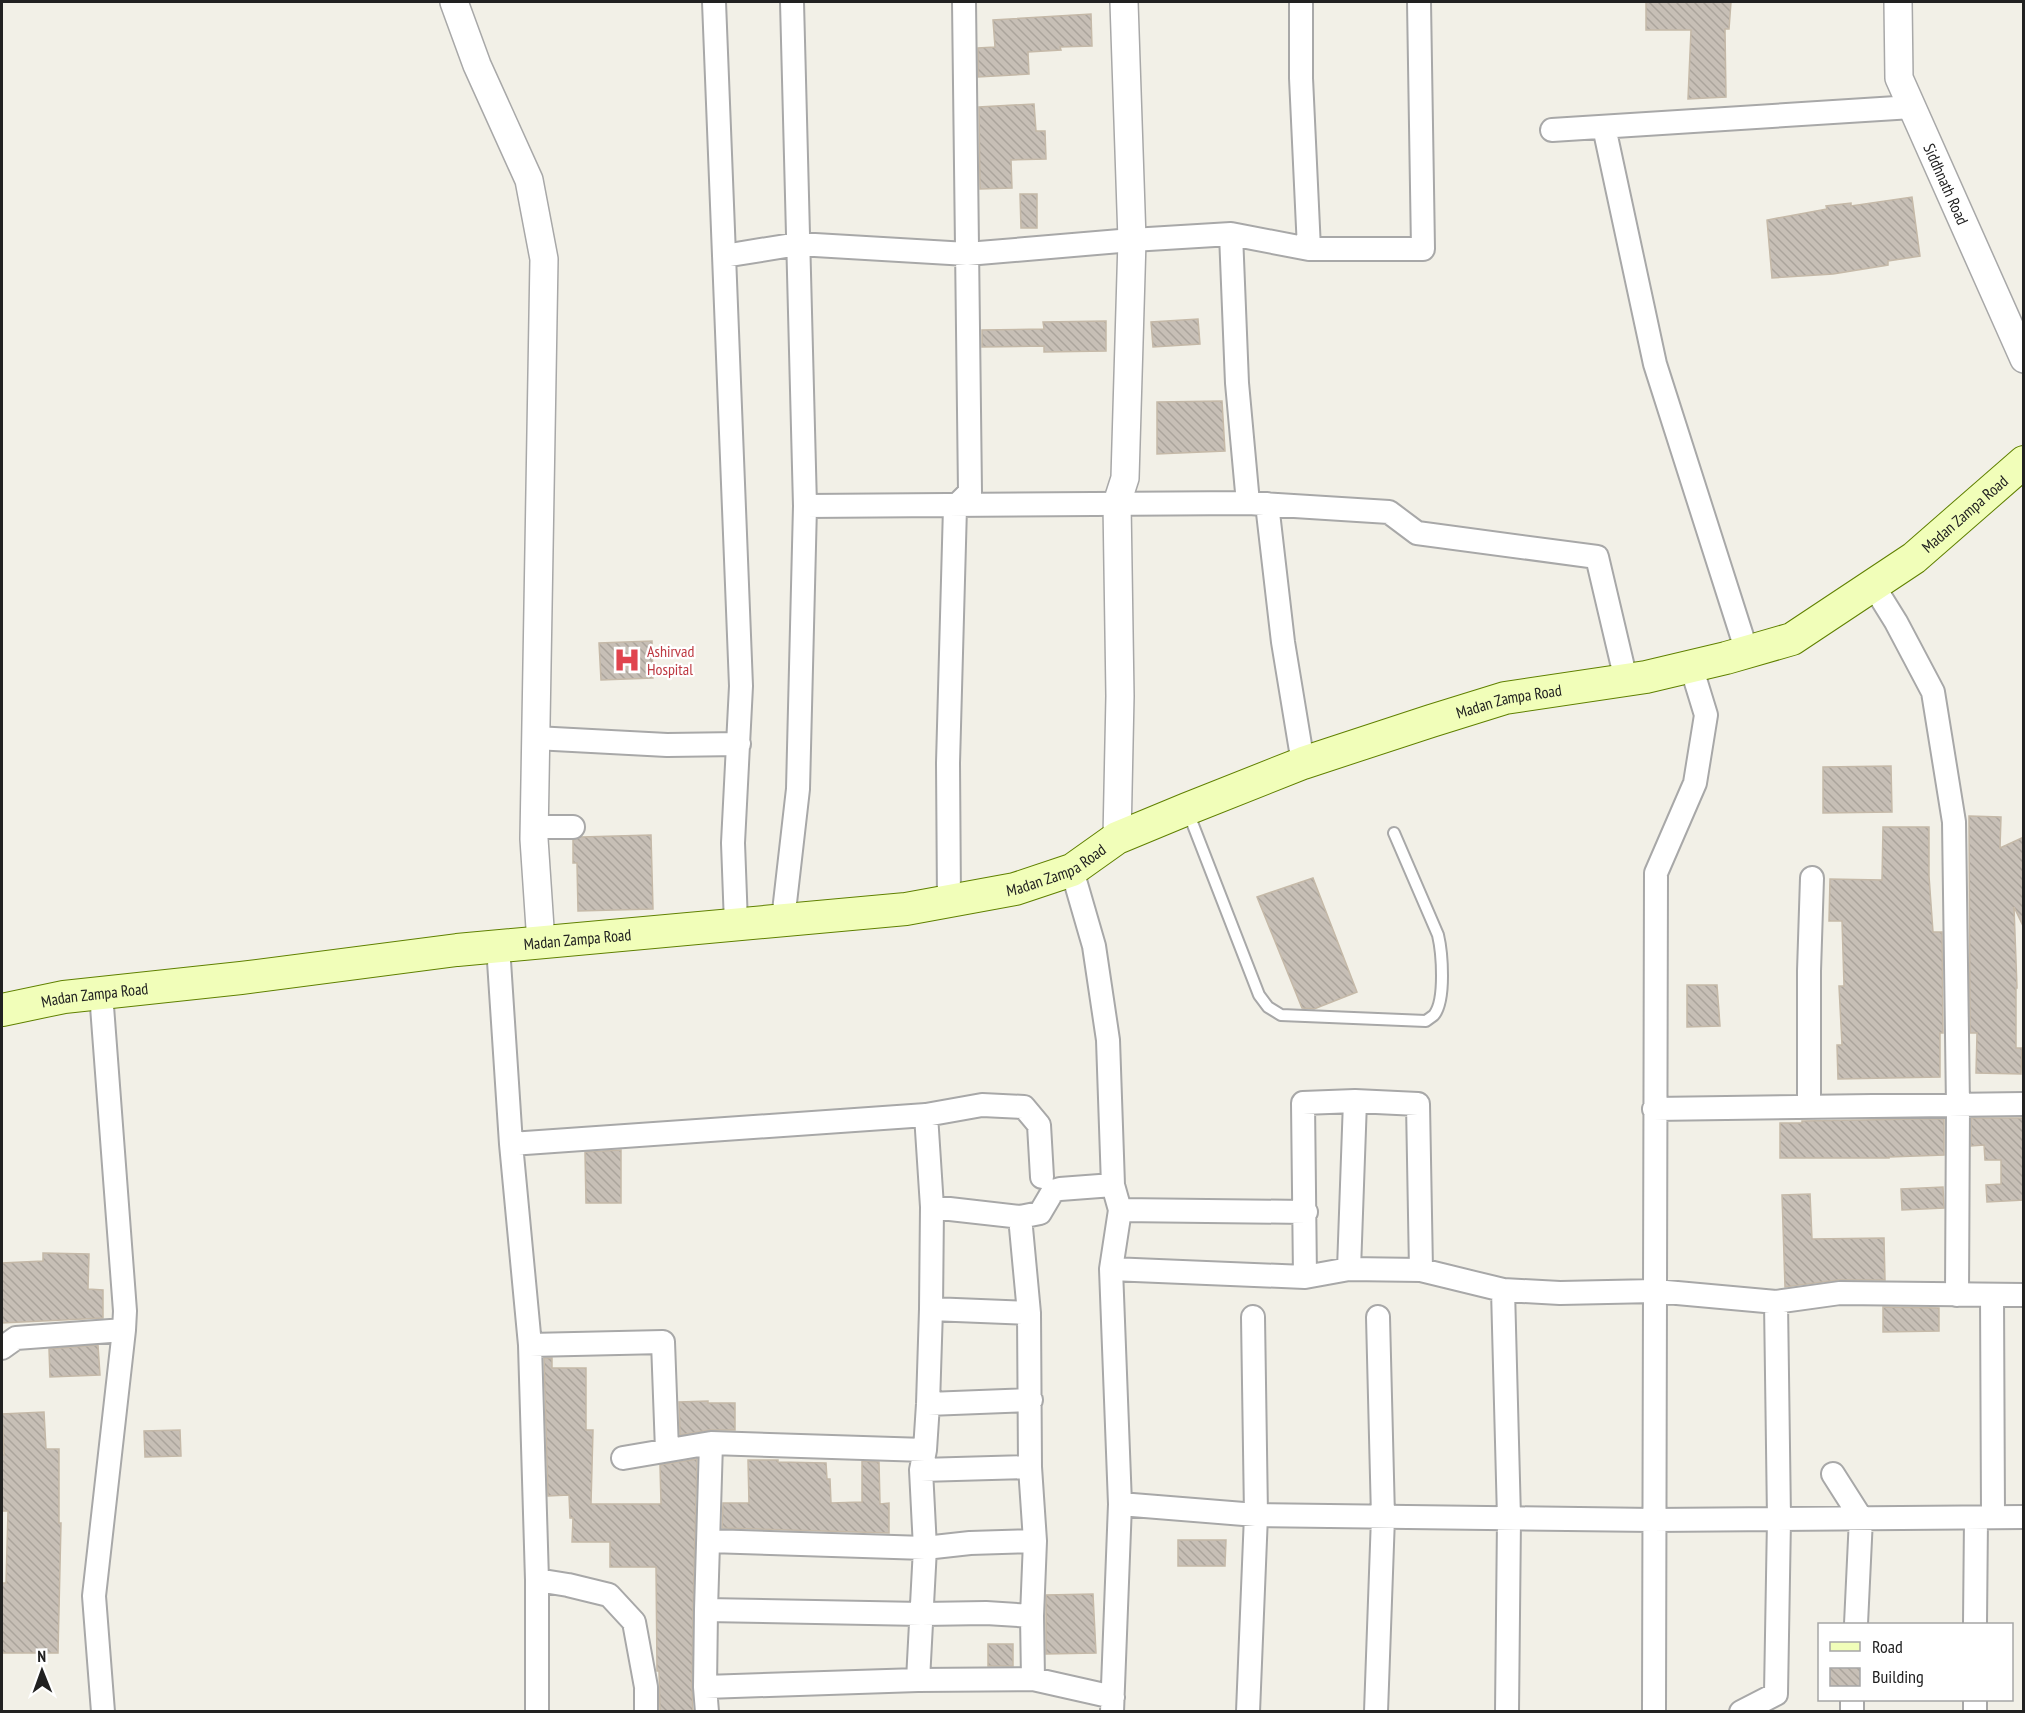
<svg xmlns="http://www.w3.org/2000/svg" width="2025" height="1713" font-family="'PT Sans Narrow',sans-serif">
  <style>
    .building { fill: url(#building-back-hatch); stroke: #c5b9a8; stroke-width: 1.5 }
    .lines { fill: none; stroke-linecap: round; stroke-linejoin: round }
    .service-casing { stroke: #a8a8a8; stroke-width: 14 }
    .minor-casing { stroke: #a8a8a8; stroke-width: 26 }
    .tertiary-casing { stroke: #a8a8a8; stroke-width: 30 }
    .secondary-casing { stroke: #608000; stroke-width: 34 }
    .service { stroke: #fff; stroke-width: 10 }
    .minor { stroke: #fff; stroke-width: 22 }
    .tertiary { stroke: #fff; stroke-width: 27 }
    .secondary { stroke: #f1feb9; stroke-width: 32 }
    .labels { text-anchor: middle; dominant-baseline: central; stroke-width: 4.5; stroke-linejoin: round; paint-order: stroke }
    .street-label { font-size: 16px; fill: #212121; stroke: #fff }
    .health-label { font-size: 16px; fill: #be3a42; stroke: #fff; text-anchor: start }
  </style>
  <defs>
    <pattern id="building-back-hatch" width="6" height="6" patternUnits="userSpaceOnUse" patternTransform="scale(1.5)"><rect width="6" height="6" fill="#c7bfb6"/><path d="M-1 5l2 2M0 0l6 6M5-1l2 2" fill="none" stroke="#aba49c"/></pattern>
  </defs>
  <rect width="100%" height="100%" fill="#f2f0e7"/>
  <path class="building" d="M1646,2H1731L1729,29H1725L1726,97L1688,99L1691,30H1646Z
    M1091,14L1092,46L1060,47L1061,50L1028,52L1029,74L978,77V48L995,47L993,20Z
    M1034,104L1036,131H1045L1046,159L1011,160L1012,188L980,189L979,107Z
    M1020,194H1037V228H1021Z
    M1912,197L1920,256L1888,261V265L1833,274L1772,278L1767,220L1827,209L1826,206L1851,203V206Z
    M1198,319L1200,344L1153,347L1151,322Z
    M1106,321V351L1044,352V346L982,347V330L1044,329L1043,322Z
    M1222,401L1225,451L1157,454V402Z
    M652,641L653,678L601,680L599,643Z
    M1891,766L1892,812L1823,813V767Z
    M1969,816L2001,817L2000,848L2024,837V928L2014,907L2017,988H2016V1048H2022L2021,1074L1976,1073L1977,1033H1970Z
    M1883,827H1929V876L1933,932H1942L1943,1033H1940V1077L1838,1079L1837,1045H1842L1839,986H1844L1842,921H1829L1830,879L1882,880Z
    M651,835L653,909L578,911L577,863H573V840L581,837Z
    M1313,878L1357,992L1314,1009L1302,1008L1257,897Z
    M1687,985H1717L1720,1026L1687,1027Z
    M1971,1118H2024V1200L1987,1202L1986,1185L2001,1184V1160H1985L1984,1145L1971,1146Z
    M1920,1119H1944V1155L1889,1157V1158H1780V1123H1802V1121Z
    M621,1150V1203H586L585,1152Z
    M1943,1187L1944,1208L1902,1210L1901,1189Z
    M1810,1194L1812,1239L1884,1238L1885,1280H1838L1785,1287L1782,1195Z
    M43,1253L89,1254L88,1289L103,1290V1318L2,1323V1263L43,1261Z
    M1883,1307L1939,1308V1331L1883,1332Z
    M98,1345L100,1375L50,1377L49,1349Z
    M544,1358H552V1368H586V1430H593L591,1504H661L660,1465L697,1459L693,1610L692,1687L693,1712H660L659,1671H657L656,1567H610V1542H572L573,1518H570L569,1495L548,1496Z
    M708,1401V1403H735V1430H709L680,1435L679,1402Z
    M44,1412L46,1449H59V1523H61L58,1653H2V1583H6L8,1511H2V1455H4L2,1414Z
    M180,1430L181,1456L145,1457L144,1431Z
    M748,1460H778V1462L826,1463L827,1479H830L831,1503L862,1502V1461L879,1462L880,1504L889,1503V1533L722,1528L723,1503H749Z
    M1178,1540H1226L1225,1566H1178Z
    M1093,1594L1096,1653L1046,1654V1595Z
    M988,1644H1013V1666H988Z"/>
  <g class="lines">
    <defs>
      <path id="service" d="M1188,812L1259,995L1268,1007L1281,1015L1426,1021C1427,1020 1433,1016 1434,1015C1446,1000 1442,952 1438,935L1394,833"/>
      <path id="minor" d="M714,2L741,686L733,843L736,924
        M1301,2V78L1309,249
        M1604,127L1655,364L1747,652
        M1552,130L1912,107
        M1231,234L1237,383L1248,503
        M724,256L798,244L967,254L1132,240L1231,234L1309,249H1423L1419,2
        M1267,504L1283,642L1303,763
        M805,506L1248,503L1389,512L1417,533L1597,557L1626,680
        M1873,585L1896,622L1933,692L1954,822L1958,1106L1957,1295
        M535,738L667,745L739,744
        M534,827H573
        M1072,870L1094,946L1108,1040L1113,1185L1120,1210L1111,1269L1120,1504L1112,1712
        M949,901L948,763L955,507L970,492L964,2
        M783,920L798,789L805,506L792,2
        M498,946L511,1144L530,1345L537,1580V1712
        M101,993L125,1311L124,1330L94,1596L103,1712
        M1809,1107V971L1812,878
        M1654,1109L2024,1104
        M511,1144L926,1115L982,1105L1024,1107L1039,1125L1042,1177
        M932,1207L1020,1217L1040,1213L1053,1191L1060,1189L1113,1185
        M1120,1210L1306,1212
        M1111,1269L1305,1277L1349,1269L1421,1270L1503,1290L1560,1293L1655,1291L1776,1302L1840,1293L2024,1295
        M1349,1269L1355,1101
        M1305,1277L1303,1103L1355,1101L1418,1104L1421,1270
        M1503,1290L1509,1518L1507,1712
        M1992,1295L1993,1517
        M931,1309L1029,1313
        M530,1345L663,1342L667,1450
        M2,1348L16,1338L124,1330
        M928,1404L1031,1400
        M623,1458L711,1443L925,1450
        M921,1470L1030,1467
        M1833,1474L1861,1518L1856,1624
        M1120,1504L1256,1515L1653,1520L2024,1517
        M709,1541L925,1548L970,1543L1035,1541
        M537,1580L568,1585L609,1595L634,1622L646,1687V1712
        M706,1610L922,1614L986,1613L1032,1616
        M1975,1624L1976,1518
        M1033,1679L1113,1697
        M918,1680L925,1548L921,1470L925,1450L928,1404L931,1309L932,1207L926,1115
        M705,1687L918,1680L1033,1679L1032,1616L1035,1541L1030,1467L1029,1313L1020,1217
        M707,1712L705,1687L706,1610L711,1443
        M1248,1712L1256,1515L1253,1317
        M1376,1712L1383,1517L1378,1317
        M1654,1712L1656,873L1695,783L1706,715L1691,666
        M1741,1712L1776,1694L1779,1519L1776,1302
        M1852,1712V1700
        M1975,1712V1700"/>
      <g id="tertiary">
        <path d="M454,2L477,65L529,180L544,259L534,839L541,943"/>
        <path id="s1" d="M1898,2L1899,78L2024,359"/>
        <path d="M1117,838L1120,696L1117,503L1125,478L1132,240L1124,2"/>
      </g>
      <g id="secondary">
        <path id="s2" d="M2,1010L64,997L241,978L457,950L906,909L1015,889L1072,870L1117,838L1187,809L1303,763L1431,721L1505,698L1646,677L1726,658L1792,639L1914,558L2024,462"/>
      </g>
    </defs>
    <use href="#service" class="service-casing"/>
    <use href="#minor" class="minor-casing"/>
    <use href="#tertiary" class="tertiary-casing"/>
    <use href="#secondary" class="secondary-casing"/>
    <use href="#service" class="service"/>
    <use href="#minor" class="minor"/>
    <use href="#tertiary" class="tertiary"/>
    <use href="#secondary" class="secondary"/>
  </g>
  <defs>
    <symbol id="hospital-bare" viewBox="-9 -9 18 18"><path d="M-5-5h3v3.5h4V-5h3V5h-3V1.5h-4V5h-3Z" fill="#e0444e" stroke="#fff" stroke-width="2.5" paint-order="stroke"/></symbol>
  </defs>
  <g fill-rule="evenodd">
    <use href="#hospital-bare" x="608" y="641" width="38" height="38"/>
  </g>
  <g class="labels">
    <g class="street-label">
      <text stroke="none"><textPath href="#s1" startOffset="192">Siddhnath Road</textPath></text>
      <text stroke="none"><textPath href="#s2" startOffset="2056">Madan Zampa Road</textPath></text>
      <text stroke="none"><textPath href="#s2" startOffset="1552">Madan Zampa Road</textPath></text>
      <text stroke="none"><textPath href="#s2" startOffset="1066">Madan Zampa Road</textPath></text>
      <text stroke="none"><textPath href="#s2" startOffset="580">Madan Zampa Road</textPath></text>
      <text stroke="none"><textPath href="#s2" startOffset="94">Madan Zampa Road</textPath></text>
    </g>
    <g class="health-label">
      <text x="647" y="651">Ashirvad<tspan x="647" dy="18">Hospital</tspan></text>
    </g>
  </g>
  <rect width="2025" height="1713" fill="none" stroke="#212121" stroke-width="6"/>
  <rect x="1818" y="1623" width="195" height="78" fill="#ffffff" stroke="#a6a6a6" stroke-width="1.5"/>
  <rect x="1830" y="1642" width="30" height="9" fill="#f1feb9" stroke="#a6a6a6" stroke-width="1.5"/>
  <text x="1872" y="1653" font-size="18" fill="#212121">Road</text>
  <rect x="1830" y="1668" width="30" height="18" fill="url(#building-back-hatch)" stroke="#a6a6a6" stroke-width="1.5"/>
  <text x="1872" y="1683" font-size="18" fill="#212121">Building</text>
  <g transform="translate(42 1671) rotate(359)" stroke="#ffffff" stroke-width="4.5" paint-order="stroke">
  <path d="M0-4.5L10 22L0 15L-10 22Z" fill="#212121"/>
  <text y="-9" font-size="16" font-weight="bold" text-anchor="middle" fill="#212121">N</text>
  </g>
</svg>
